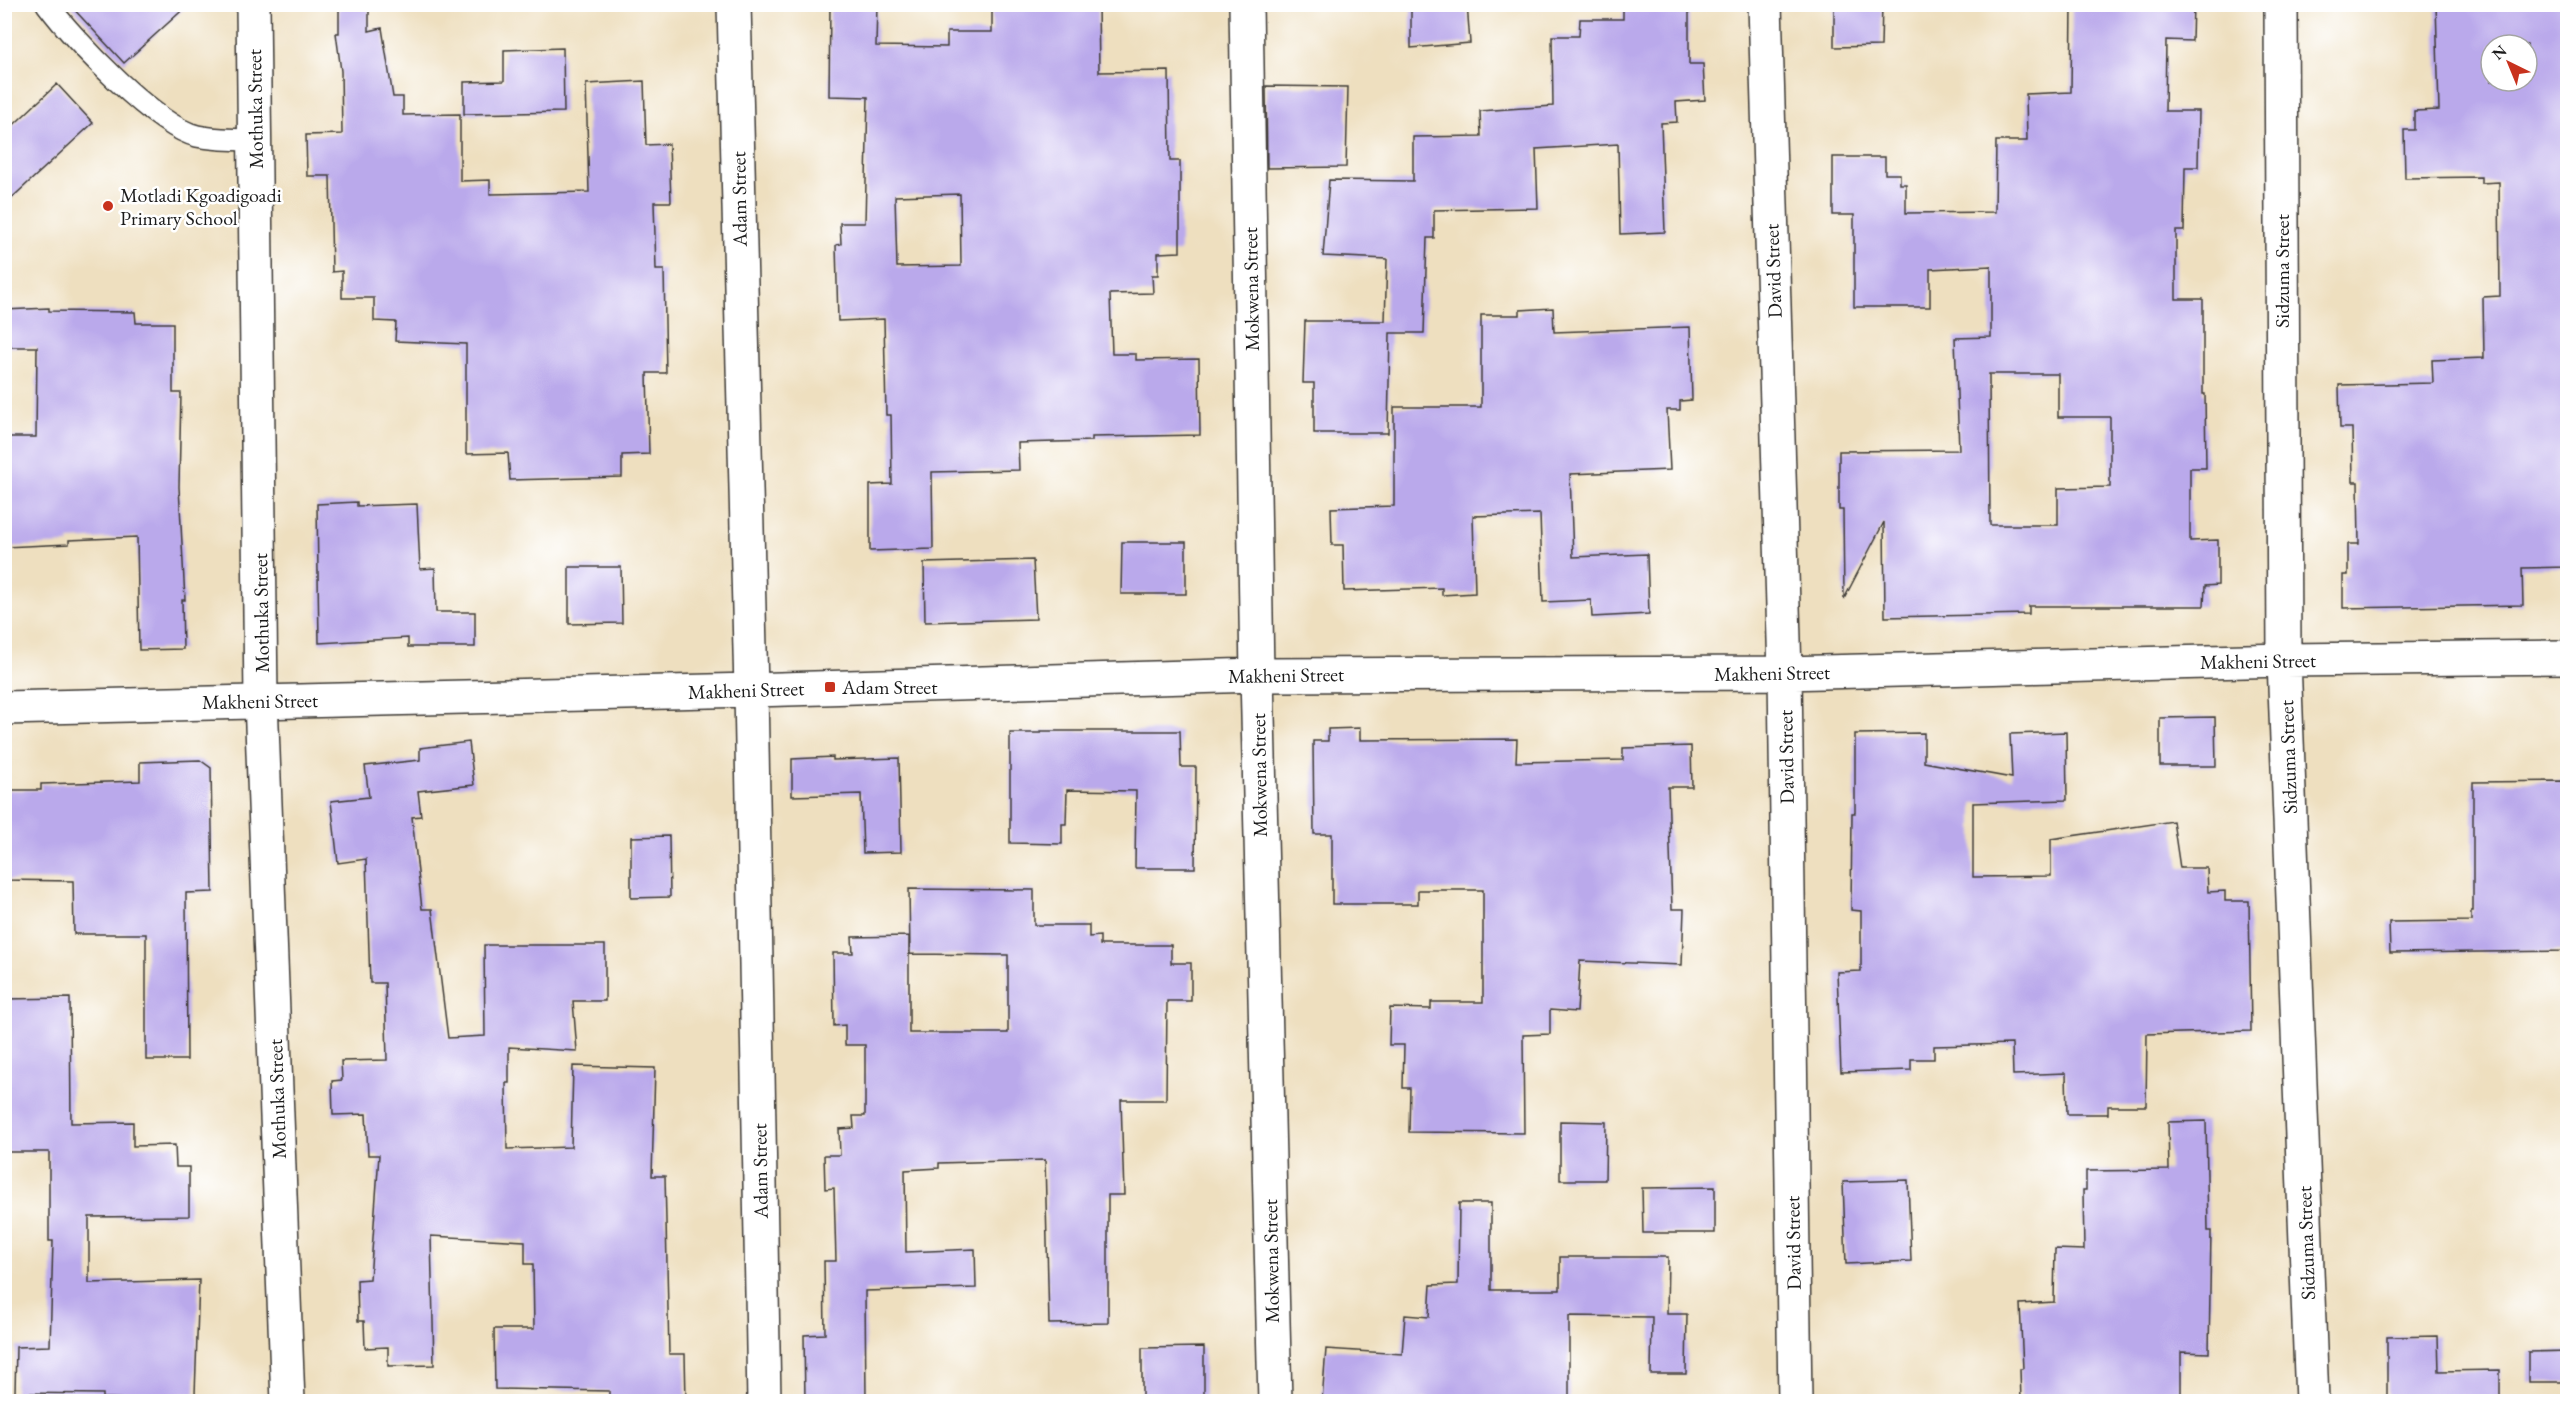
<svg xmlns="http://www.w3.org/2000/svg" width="2572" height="1406" font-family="'EB Garamond',serif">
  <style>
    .building { fill: #baa9eb; fill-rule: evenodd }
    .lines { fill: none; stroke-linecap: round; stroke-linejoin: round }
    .service-casing { stroke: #3c3934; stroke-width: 24 }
    .minor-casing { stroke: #3c3934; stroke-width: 36 }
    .service { stroke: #fff; stroke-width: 21 }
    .minor { stroke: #fff; stroke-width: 33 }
    .poi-dot { fill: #c8321e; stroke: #fff; stroke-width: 2 }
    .labels { text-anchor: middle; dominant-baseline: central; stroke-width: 5; stroke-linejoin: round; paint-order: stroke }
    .street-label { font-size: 20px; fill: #1c1c1c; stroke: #fff }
    .poi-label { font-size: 20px; fill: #1c1c1c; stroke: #fff; text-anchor: start }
  </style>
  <rect width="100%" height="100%" fill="#fff"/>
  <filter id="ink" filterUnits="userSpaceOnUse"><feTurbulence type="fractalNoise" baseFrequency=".0167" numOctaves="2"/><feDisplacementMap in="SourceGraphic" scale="12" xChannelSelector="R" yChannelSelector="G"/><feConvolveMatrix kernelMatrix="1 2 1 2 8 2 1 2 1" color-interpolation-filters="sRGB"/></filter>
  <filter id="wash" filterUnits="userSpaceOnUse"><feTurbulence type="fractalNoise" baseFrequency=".008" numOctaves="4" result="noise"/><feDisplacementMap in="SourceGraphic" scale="24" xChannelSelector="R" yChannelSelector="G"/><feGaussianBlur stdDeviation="1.35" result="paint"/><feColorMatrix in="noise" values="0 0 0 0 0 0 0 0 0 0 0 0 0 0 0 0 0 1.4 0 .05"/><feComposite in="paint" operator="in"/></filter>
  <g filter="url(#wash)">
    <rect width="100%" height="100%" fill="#eedfbf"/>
    <g id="blocks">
      <path class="building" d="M69,4H189L124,63Z
        M339,4H369V31L382,28L393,97H403V115L460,114V181L490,180V194L589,192L586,84L644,81L646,145L669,144L671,202H654L656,270H664L666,373H647L649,454L622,455V477L510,480L508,453L466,454V344L395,341L396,322L374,321V298H342V271L332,272L330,176H307L306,135L342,134L341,71L336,33H339Z
        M830,4H877L876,46L947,47V32H992V4H1098L1099,72L1169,71L1170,161H1180V252L1158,253V275H1152L1153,293L1110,294L1112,354H1136V360L1199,359L1200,435L1092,437V441L1018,443L1019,470L932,472L933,549L870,551V485L892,484L891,415H886L884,319L838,321L836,245L841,244L840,223H865L868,97L829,96ZM960,194L961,266L897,267L895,196Z
        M1411,4H1467L1470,43L1411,48Z
        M1623,4H1689V64H1703L1705,100L1676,102L1677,122L1661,123L1665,232L1620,234L1618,144L1536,149L1538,208L1434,210V238H1427L1424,333H1390L1388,433H1314V383H1303L1305,321H1385L1387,259L1323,256L1329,180L1413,181V137L1481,136L1480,111L1553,106L1552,36H1579L1580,19H1623Z
        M1834,4H1882L1881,46L1834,47Z
        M2072,4H2193L2192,41L2166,40L2165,111H2199L2198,167H2185L2184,231H2176V299H2203V394H2205L2206,468H2190V541L2218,540V585L2205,586L2204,606H2029V614L1885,617L1884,522L1844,599L1843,510H1839V451L1959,450L1955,338L1991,337V266L1930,269V307H1854V215H1833V157H1885V174H1900V184H1906V213L1995,212L1996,141H2027L2026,94L2071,92ZM1989,374H2058V417H2110V487L2058,488V525H1990Z
        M2436,4H2568V567L2522,568L2523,605L2343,608V575H2348V544H2359L2358,482H2353L2352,428H2340L2339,385L2433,383L2432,360L2484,358L2483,297L2500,296L2499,182L2481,183V177L2405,178L2404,130H2414V111L2439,110ZM2491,45H2527V81H2491Z
        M563,48L564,112L464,114V82L504,81V50Z
        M57,84L93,123L4,205V134Z
        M1266,86L1348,87L1346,167L1267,168Z
        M49,308V311L135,312L136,323H173V393H181L179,487L185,600H182L183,649L139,650L137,537L69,540V544L4,547V437H36L37,347H4V310Z
        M1553,308L1554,332L1690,327L1692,400L1680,401V410H1667L1670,470L1570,474L1573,557L1647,554L1649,614L1592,617L1591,600L1543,602L1540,514L1473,516L1475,593L1442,595V588L1344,591L1343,545H1332L1331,508L1394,506V407H1481V315H1520V310Z
        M357,502V506L417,504L420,569L435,568L436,612H475V647H408V638L319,643L317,504Z
        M1122,542H1186V594H1121Z
        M1033,560L1036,619L925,622L924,563Z
        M569,567H621L622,623L569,624Z
        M2215,717L2216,766H2160V718Z
        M1360,728V740L1517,739L1516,762L1623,760V748L1691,746L1692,787H1668L1672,909H1684L1682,965L1580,961L1577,1012L1550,1010V1034L1523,1035L1524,1133L1409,1132L1410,1088H1403L1404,1045H1389L1390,1008L1431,1009V1002H1483V890H1418V904H1332V834H1314L1313,741H1328V729Z
        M1041,731H1180L1181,767H1196L1195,868H1135L1136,791L1067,790L1066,824H1062V844L1010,843V733H1041Z
        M2066,732L2067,800L1973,803V877L2051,876V839L2173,821L2180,868H2207L2208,892L2225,891V901H2249L2251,1031L2147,1034L2146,1106H2108V1114H2067L2066,1073L2013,1075L2012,1044L1934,1046V1059H1911V1070L1841,1072L1837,972L1861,971V911L1851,910L1852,813H1855V734L1924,733V762L2012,778L2010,734Z
        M469,742L474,785L418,791L421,816L412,817L422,909H432L448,1038L485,1036L484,945H605V1001H573L577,1051L509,1047V1083H506L507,1149L571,1147L573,1066L655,1068L652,1176H665L669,1354H685L686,1401H609V1391L495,1389L494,1329H534L533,1264H525V1241L431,1236L434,1365L388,1366V1347L365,1348L364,1321H358L357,1280L370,1279L379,1155H368L366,1114L333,1115L332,1081L342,1080L341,1061L387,1060L385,983H370L366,859L338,863L331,801L369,797L365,766L420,760V748Z
        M833,757V760L899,758L901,852L863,853L861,794L792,796V759Z
        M200,760L211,768L213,892L186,893L187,1060H146V934H74L73,881L4,880L6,790H41V784L140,781V762Z
        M2568,781V951L2390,953L2389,922L2471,921V911H2473V782Z
        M669,836L670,897L631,898V837Z
        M909,889L1034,890V925H1089V937L1100,936V945H1171V963H1191V1001H1167L1166,1100H1121L1124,1195H1108V1323L1049,1324L1045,1160L939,1163V1168L905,1170L906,1252L975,1249L976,1288L865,1291L866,1401H805L804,1335L825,1334L824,1261H836L834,1188L825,1189L824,1155H840L839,1129L854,1128L853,1116H865V1045H845V1025L834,1026L833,953H853L852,937L909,936V1033H1008V955L910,954Z
        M70,998L71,1123L133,1122V1146L175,1145L176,1167H189V1216L89,1217V1283L199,1280L195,1394H180V1401L103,1398V1394L15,1393L16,1347L50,1346L53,1241H49V1152H4V999Z
        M1560,1121L1606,1122L1605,1180H1560Z
        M2206,1121L2208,1231H2211L2209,1353L2181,1352V1401H2021L2020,1369H2023L2020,1304L2054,1302L2055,1249L2084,1250L2083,1190H2086V1171L2169,1170L2168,1122Z
        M1908,1180L1911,1261L1846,1264L1843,1182Z
        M1715,1187V1233H1643L1642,1188Z
        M1459,1203H1491V1290H1560V1257H1668L1667,1314H1687L1686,1374H1651L1652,1317L1569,1316V1401L1422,1399V1401H1322L1326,1349L1402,1354L1405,1315L1429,1317L1431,1285L1458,1284Z
        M2438,1336L2439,1371L2500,1370V1401H2387V1337Z
        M1204,1347V1401H1142V1348Z
        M2568,1351V1382H2528V1352Z"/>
    </g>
  </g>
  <g filter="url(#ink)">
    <use href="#blocks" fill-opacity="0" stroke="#3c3934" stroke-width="1.5"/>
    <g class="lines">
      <defs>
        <path id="service" d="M47,4C74,40 155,126 197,136C215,140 237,139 256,141"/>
        <path id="minor" d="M253,4L261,700L288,1402
          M734,4L751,690L764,1402
          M1246,4L1257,675L1275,1402
          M1765,4L1785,673L1795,1402
          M2281,4L2284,660L2312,1402
          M4,708L751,690L1257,675L1785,673L2284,660L2568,657"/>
      </defs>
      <use href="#service" class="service-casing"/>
      <use href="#minor" class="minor-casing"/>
      <use href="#service" class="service"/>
      <use href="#minor" class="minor"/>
    </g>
  </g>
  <g class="poi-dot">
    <circle cx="108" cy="206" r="6"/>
    <rect x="824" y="681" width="12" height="12" rx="3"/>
  </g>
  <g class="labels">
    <g class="street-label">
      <text transform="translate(255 109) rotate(-91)">Mothuka Street</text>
      <text transform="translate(739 199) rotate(-91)">Adam Street</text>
      <text transform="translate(1773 271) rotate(-92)">David Street</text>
      <text transform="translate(2282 271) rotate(-90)">Sidzuma Street</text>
      <text transform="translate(1251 289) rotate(-91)">Mokwena Street</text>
      <text transform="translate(261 613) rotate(-91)">Mothuka Street</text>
      <text transform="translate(2258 661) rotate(-1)">Makheni Street</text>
      <text transform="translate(1772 673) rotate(-1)">Makheni Street</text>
      <text transform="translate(1286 675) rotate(-1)">Makheni Street</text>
      <text transform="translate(746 690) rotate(-2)">Makheni Street</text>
      <text transform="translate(260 701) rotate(-1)">Makheni Street</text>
      <text transform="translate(1786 757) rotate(-91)">David Street</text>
      <text transform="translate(2288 757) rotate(-92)">Sidzuma Street</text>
      <text transform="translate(1259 775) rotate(-91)">Mokwena Street</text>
      <text transform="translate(277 1099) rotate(-92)">Mothuka Street</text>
      <text transform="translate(760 1171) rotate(-91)">Adam Street</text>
      <text transform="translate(1793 1243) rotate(-91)">David Street</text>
      <text transform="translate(2306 1243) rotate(-92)">Sidzuma Street</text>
      <text transform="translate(1271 1261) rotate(-91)">Mokwena Street</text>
    </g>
    <g class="poi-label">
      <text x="120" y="195">Motladi Kgoadigoadi<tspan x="120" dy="23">Primary School</tspan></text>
      <text x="842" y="687">Adam Street</text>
    </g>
  </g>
  <rect width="2572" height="1406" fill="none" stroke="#fff" stroke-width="24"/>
  <g transform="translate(2509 63) rotate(317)"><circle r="28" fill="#ffffff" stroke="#a4a4a4" stroke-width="1.5"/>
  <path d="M0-4.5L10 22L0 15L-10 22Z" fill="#c8321e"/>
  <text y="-9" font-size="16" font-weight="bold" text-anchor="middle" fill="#1c1c1c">N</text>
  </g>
</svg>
